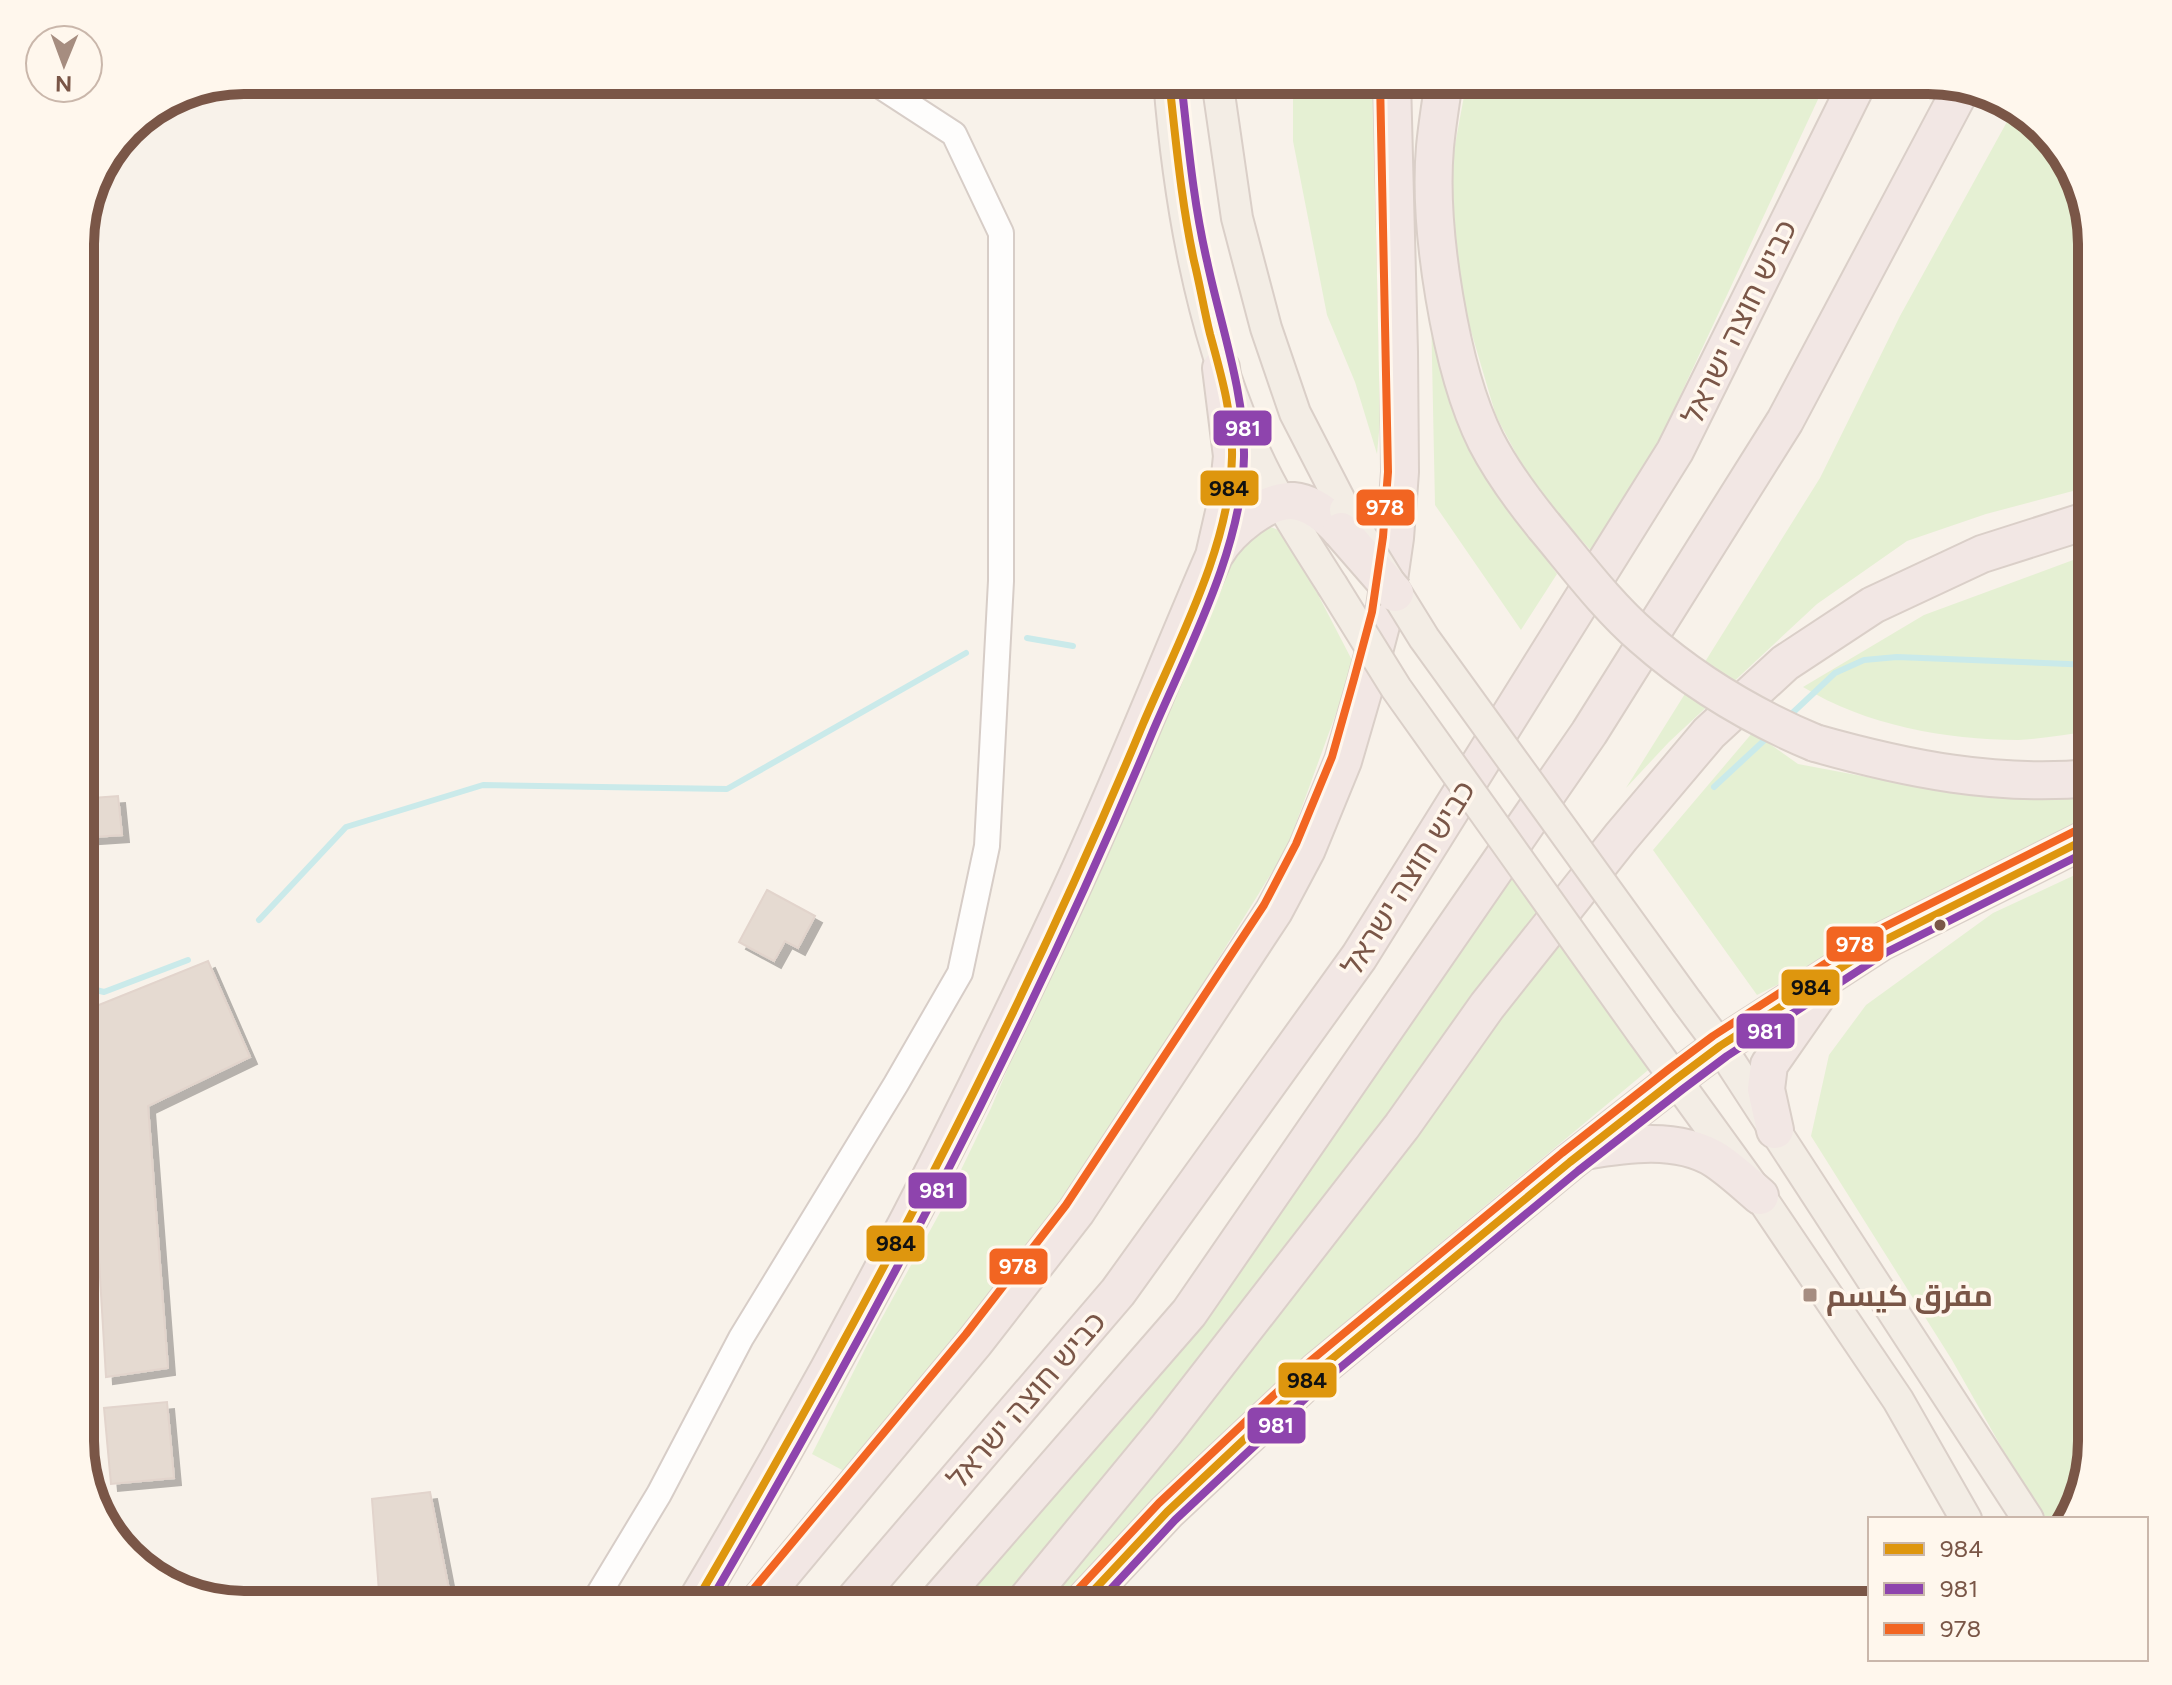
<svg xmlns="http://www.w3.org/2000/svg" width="2172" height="1685" font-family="Figtree,Cairo,'Noto Sans Hebrew',sans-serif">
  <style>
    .green { fill: #e5f0d3 }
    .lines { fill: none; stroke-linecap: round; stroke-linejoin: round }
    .stream { stroke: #caeaea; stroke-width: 6 }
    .building { fill: #e5dad1; stroke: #e2d4cc; stroke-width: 2; filter: url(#shadow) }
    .minor-casing { stroke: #d7cdc7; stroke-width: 28 }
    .major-casing { stroke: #dacfc8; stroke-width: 34 }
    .highway-casing { stroke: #dacfc8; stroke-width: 40 }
    .minor { stroke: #fefdfc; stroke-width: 24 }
    .major { stroke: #f3ede5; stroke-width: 30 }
    .highway { stroke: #f2e7e4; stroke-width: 36 }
    .major-bridge-casing { stroke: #dacfc8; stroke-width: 34; stroke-linecap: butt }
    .highway-bridge-casing { stroke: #dacfc8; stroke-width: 40; stroke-linecap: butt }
    .major-bridge { stroke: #f3ede5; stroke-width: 30 }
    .highway-bridge { stroke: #f2e7e4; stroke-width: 36 }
    .bus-1-casing { stroke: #fff7ed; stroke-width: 14 }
    .bus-2-casing { stroke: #fff7ed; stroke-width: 14 }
    .bus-3-casing { stroke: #fff7ed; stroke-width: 14 }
    .bus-1 { stroke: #de960e; stroke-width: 8 }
    .bus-2 { stroke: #8e44ad; stroke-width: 8 }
    .bus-3 { stroke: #f26522; stroke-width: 8 }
    .bus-dot { fill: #7a5647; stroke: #fff7ed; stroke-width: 3 }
    .poi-dot { fill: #a68d80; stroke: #fff7ed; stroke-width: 3 }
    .labels { text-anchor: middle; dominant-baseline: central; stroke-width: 7; stroke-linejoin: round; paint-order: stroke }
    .street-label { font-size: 30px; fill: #7a5647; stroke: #fff7ed }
    .poi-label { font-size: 30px; font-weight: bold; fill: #7a5647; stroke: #fff7ed; text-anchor: start }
    .rim { fill: none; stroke: #7a5647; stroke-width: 10 }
    .line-badge { stroke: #fff7ed; stroke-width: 3 }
    .badge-label { font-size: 22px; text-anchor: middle; font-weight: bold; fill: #fff }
    .pale-badge-label { font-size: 22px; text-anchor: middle; font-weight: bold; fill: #111 }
  </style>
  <defs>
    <filter id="shadow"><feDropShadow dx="7" dy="7" stdDeviation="0" flood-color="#0004"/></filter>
  </defs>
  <rect width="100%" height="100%" fill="#f8f2ea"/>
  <path class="green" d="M1293,80H1373L1376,110L1382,399L1377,454L1355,382L1327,315L1293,141Z
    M1467,80H1827L1654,452L1594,554L1535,489L1496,416L1468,321L1451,242L1452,161Z
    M2014,109L2028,114L2075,172L2092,243V486L1986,514L1907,541L1817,604L1669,742L1626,788L1820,478L1900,316Z
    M1431,310L1466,445L1557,574L1521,630L1435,505Z
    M1268,526L1286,533L1354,664L1287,848L1132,1098L1042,1230L844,1471L812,1454L867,1345L943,1207L991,1108L1224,559Z
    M2092,553V731C2068,734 2042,739 2018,740C1946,740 1865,725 1803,687L1924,615Z
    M1753,732L1798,764L1883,780L1983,797L2056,799L2092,793V828L1757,995L1653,850Z
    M2092,867V1442L2066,1519H2042L1952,1360L1811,1136L1829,1055L1866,1005L1993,913Z
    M1513,871L1653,1066L1306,1355L1145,1513L1060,1605H952Z
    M80,1134L91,1456H82L80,1452Z"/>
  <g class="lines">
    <path class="stream" d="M1027,638L1073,646
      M1786,719L1835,673L1864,660L1897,657L2092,665
      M1714,787L1770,735
      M259,920L346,827L483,785L727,789L966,653
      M80,986L104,992L188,960"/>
  </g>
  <path class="building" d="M118,796L122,835L80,838V799Z
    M767,890L815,916L798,948L785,941L774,961L739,942Z
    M208,961L250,1057L148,1106L168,1368L106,1377L84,1011Z
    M167,1402L174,1478L111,1484L104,1408Z
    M430,1492L452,1605H380L372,1499Z"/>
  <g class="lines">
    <defs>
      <path id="minor" d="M592,1605L659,1494L741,1338L896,1084L960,973L987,846L1001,581V233L954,134L871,80"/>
      <path id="major" d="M1169,80C1179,202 1200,323 1248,436C1269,488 1302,538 1332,585
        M1217,80L1237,218L1266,328L1295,413L1345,510
        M1688,1003L1720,1046L2028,1519
        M1642,1033L1760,1196L1898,1400L1966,1519"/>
      <path id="highway" d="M1444,80C1441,102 1437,125 1435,147C1428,227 1450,369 1486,441C1502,472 1522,499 1544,526
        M1216,553C1229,531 1266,499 1293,501C1313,503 1329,517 1341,531
        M1815,743C1907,769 1997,787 2092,778
        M1775,1130L1766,1089L1769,1065L1822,989
        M1585,1151C1626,1144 1678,1136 1716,1160C1731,1170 1746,1184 1760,1196
        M694,1605C828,1380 950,1149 1061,911C1116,795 1163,674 1214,556L1228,495L1232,456L1221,368
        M756,1605L975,1342L1076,1212L1274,911L1307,849L1343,761L1366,682L1384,614L1395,538L1400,472L1399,352L1392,80
        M850,1605L1118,1292L1359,957L1675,451L1859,80
        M935,1605L1189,1313L1589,733L1785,421L1960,91
        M1022,1605L1166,1430L1402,1126L1487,1006L1621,837L1709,733L1785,663L1873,605L1982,554L2092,519
        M1080,1605L1167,1512L1316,1372L1570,1162L1676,1079L1720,1046L1881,942L2092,836"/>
    </defs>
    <use href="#minor" class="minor-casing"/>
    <use href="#major" class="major-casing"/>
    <use href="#highway" class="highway-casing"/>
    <use href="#minor" class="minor"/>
    <use href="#major" class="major"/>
    <use href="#highway" class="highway"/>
    <defs>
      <path id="major-bridge" d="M1345,510L1424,638L1688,1003
        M1332,585L1396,688L1642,1033"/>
      <path id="highway-bridge" d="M1544,526C1576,564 1606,605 1643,637C1694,682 1753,717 1815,743
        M1341,531L1395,593"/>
    </defs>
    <use href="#major-bridge" class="major-bridge-casing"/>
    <use href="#highway-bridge" class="highway-bridge-casing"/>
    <use href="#major-bridge" class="major-bridge"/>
    <use href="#highway-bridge" class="highway-bridge"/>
    <defs>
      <path id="bus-1" d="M694,1605C861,1320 1016,1028 1143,724C1178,642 1230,546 1232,457C1233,415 1221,374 1210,334C1204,310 1200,285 1194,261C1181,201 1176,141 1169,80
        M1080,1605L1167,1512L1316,1372L1570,1162L1676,1079L1720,1046L1881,942L2092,836"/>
      <path id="bus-2" d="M708,1605C873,1323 1027,1033 1153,731C1189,647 1242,549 1244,457C1245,393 1220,323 1207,261C1193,201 1188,141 1181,80
        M1096,1605L1175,1520L1324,1381L1578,1171L1683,1089L1727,1056L1887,952L2092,849"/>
      <path id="bus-3" d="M747,1597L966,1334L1066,1205L1264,905L1296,844L1332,757L1354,679L1372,612L1383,537L1388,472L1380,80
        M1071,1597L1159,1503L1308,1363L1562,1153L1669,1069L1713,1036L1874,932L2087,825"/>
    </defs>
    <use href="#bus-1" class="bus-1-casing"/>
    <use href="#bus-2" class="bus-2-casing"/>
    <use href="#bus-3" class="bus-3-casing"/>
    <use href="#bus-1" class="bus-1"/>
    <use href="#bus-2" class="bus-2"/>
    <use href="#bus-3" class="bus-3"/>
  </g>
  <circle class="bus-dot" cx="1940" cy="925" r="7"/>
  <rect class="poi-dot" x="1802" y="1287" width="16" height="16" rx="4"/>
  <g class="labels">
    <g class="street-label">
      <text transform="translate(1739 322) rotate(-64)">כביש חוצה ישראל</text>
      <text transform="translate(1408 878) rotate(-58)">כביש חוצה ישראל</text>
      <text transform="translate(1026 1400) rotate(-49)">כביש חוצה ישראל</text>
    </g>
    <g class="poi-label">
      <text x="1826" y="1295">مفرق كيسم</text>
    </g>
  </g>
  <path d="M0 0H2172V1685H0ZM244 94H1928A150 150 0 0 1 2078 244V1441A150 150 0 0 1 1928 1591H244A150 150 0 0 1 94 1441V244A150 150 0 0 1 244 94Z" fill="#fff7ed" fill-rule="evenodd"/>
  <path class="rim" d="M244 94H1928A150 150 0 0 1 2078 244V1441A150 150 0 0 1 1928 1591H244A150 150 0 0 1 94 1441V244A150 150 0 0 1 244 94Z"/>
  <g class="line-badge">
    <rect x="1212" y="409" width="61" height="38" rx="8" fill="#8e44ad"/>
    <rect x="1199" y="469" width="61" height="38" rx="8" fill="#de960e"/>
    <rect x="1355" y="488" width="61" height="39" rx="8" fill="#f26522"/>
    <rect x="1825" y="925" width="60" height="38" rx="8" fill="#f26522"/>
    <rect x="1780" y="968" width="61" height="39" rx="8" fill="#de960e"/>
    <rect x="1735" y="1012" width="61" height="38" rx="8" fill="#8e44ad"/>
    <rect x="907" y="1171" width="61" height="39" rx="8" fill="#8e44ad"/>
    <rect x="865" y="1224" width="61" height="39" rx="8" fill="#de960e"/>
    <rect x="988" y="1247" width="61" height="39" rx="8" fill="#f26522"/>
    <rect x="1277" y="1361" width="61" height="38" rx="8" fill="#de960e"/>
    <rect x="1246" y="1406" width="61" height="39" rx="8" fill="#8e44ad"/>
  </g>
  <g class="badge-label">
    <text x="1243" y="436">981</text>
    <text x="1385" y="515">978</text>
    <text x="1855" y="952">978</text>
    <text x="1765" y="1039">981</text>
    <text x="937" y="1198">981</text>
    <text x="1018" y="1274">978</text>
    <text x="1276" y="1433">981</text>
  </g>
  <g class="pale-badge-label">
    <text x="1229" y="496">984</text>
    <text x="1811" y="995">984</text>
    <text x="896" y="1251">984</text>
    <text x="1307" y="1388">984</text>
  </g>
  <rect x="1868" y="1517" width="280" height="144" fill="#fff7ed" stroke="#cab7ab" stroke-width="2"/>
  <rect x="1884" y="1543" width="40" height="12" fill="#de960e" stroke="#cab7ab" stroke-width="2"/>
  <text x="1940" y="1557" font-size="24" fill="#7a5647">984</text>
  <rect x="1884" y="1583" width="40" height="12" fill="#8e44ad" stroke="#cab7ab" stroke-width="2"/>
  <text x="1940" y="1597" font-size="24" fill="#7a5647">981</text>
  <rect x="1884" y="1623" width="40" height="12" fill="#f26522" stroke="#cab7ab" stroke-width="2"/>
  <text x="1940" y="1637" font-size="24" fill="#7a5647">978</text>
  <g transform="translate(64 64) rotate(181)"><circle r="38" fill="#fff7ed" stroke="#cab7ab" stroke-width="2"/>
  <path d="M0-6L14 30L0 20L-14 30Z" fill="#a68d80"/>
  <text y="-12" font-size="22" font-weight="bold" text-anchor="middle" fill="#7a5647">N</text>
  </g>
</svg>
